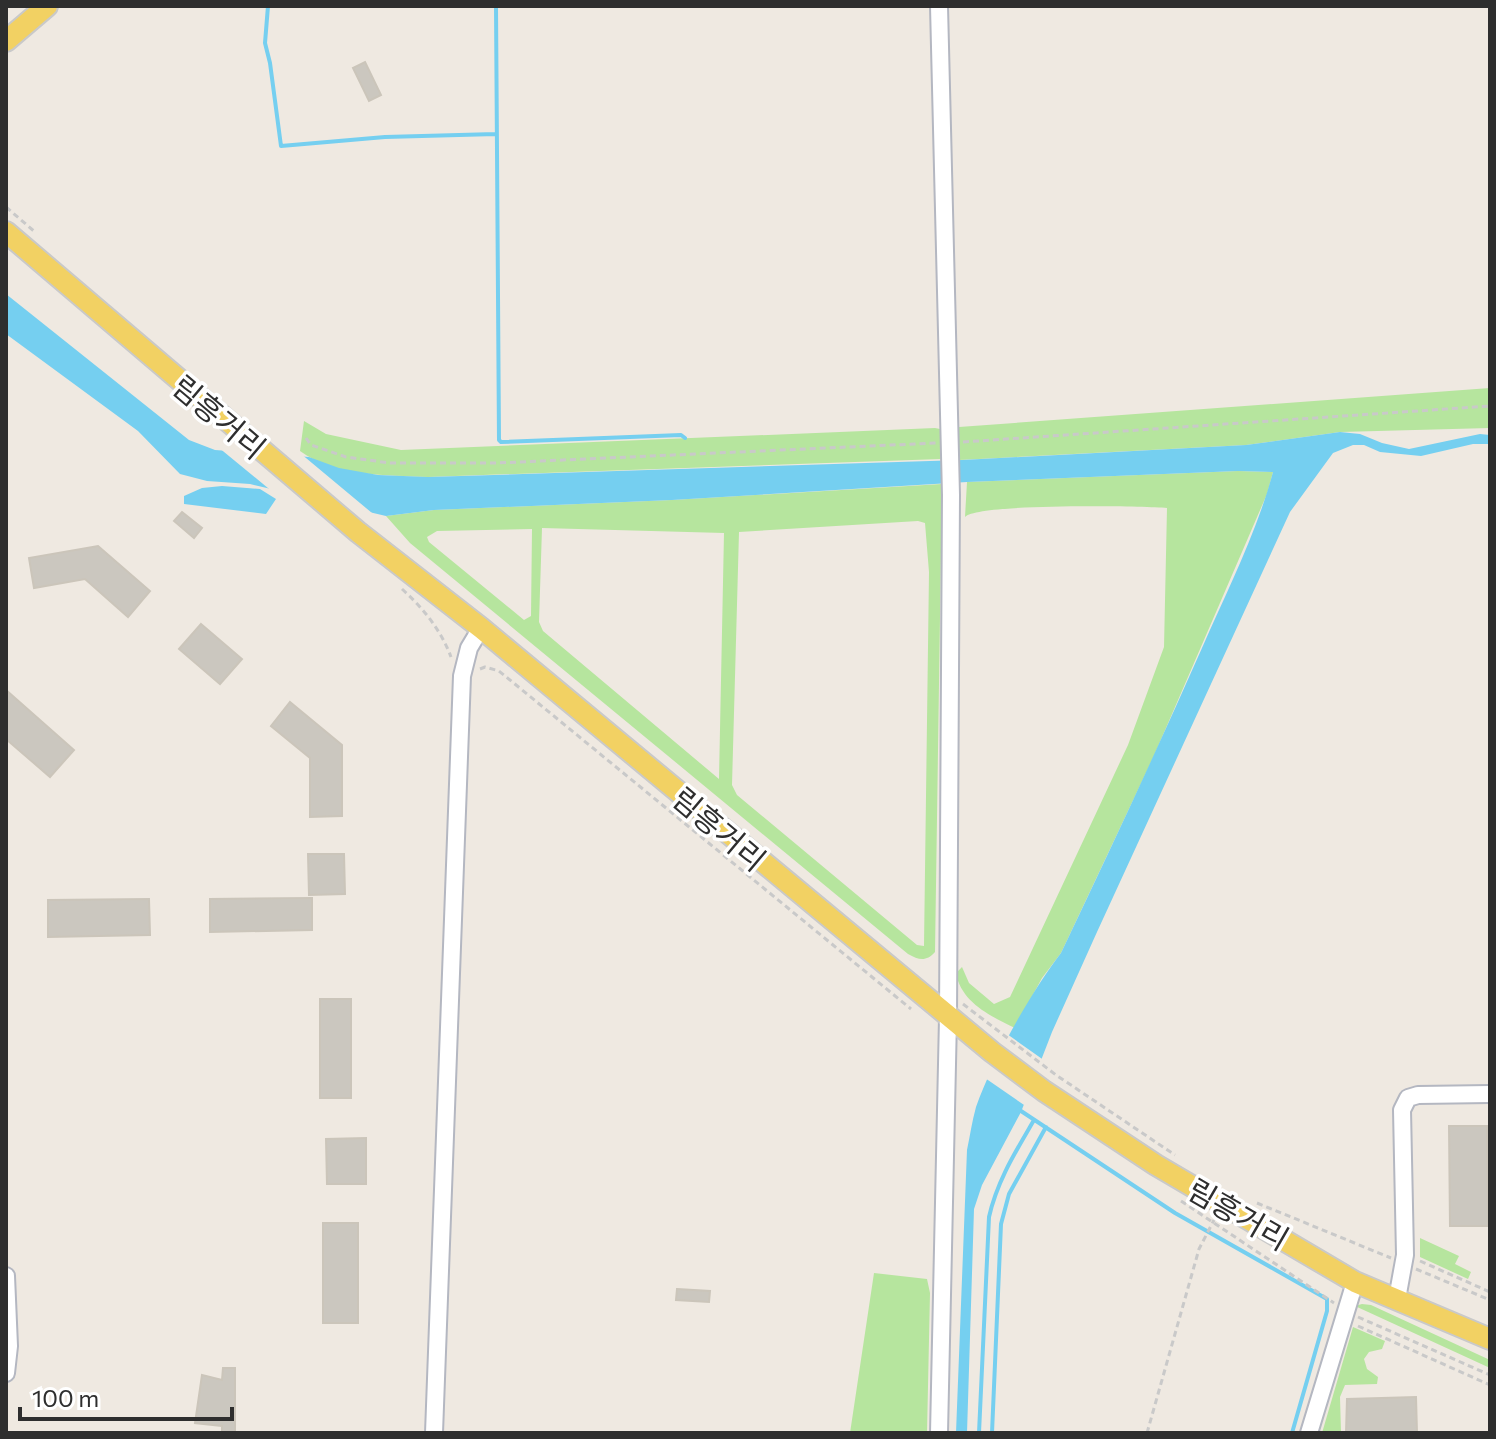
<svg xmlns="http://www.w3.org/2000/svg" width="1496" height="1439" font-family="Commissioner,'Noto Sans KR',sans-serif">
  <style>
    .green { fill: #b6e59e; fill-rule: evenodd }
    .water { fill: #75cff0 }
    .pier { fill: #efe9e1 }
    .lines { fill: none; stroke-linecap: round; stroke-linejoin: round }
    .stream { stroke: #75cff0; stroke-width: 4 }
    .building { fill: #cbc7bf; stroke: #cbc5ba; stroke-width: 2 }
    .minor-casing { stroke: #b4b7c1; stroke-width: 20 }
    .major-casing { stroke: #c9c9c9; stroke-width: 24 }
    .path { stroke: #c9c9c9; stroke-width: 3; stroke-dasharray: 6 4; stroke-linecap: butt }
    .minor { stroke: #fff; stroke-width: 16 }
    .major { stroke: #f2d163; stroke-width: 20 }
    .labels { text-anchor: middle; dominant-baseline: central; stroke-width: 7; stroke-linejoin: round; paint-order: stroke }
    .street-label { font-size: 30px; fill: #2e2e2e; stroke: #fff }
  </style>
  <rect width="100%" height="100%" fill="#efe9e1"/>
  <path class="green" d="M1490,388V428L1340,432L1246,445L959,460V427Z
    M304,421L326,434L401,450L935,428L940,429L941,459L428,477C387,475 335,477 300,451Z
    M1238,471L1273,472L1267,494L1153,758L1061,953L1042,978L1015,1028C990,1016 961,1002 956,973L962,967L969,983L994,1004L1010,997L1128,745L1164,647L1167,508C1140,506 978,503 965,517L967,482Z
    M942,484L935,952C926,962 919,960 908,954L410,543L386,516L434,510L672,500ZM918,521L925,523L929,572L924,946L917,945L737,795L732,785L739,532ZM542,528L724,533L719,779L543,631L539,622ZM532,529L531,616L524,620L429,542L427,537L437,531Z
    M1420,1238L1459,1256L1455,1264L1471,1272L1468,1279L1420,1257Z
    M874,1273L927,1279L930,1293L927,1433H850Z
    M1362,1304L1371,1305L1490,1360V1368L1355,1306Z
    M1353,1327L1385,1341L1382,1349L1369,1352L1364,1359L1367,1369L1378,1377L1377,1384L1345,1385L1340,1397L1341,1433H1322Z"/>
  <path class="water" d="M6,294L189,440L215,450L309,457L339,468L378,475L428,477L962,460L1246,445L1340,432L1360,434L1382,443L1409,449L1480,434L1490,435V444H1473L1421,456L1380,452L1364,445H1353L1333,453L1290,512L1097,932L1052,1032L1021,1112L982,1185L974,1209L967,1433H956L967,1150C970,1136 972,1121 976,1107C992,1061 1031,992 1061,953C1109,852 1157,750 1202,648C1227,591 1257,532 1273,472L1238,471L967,482L672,500L434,510L386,516L250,484L207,481L180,474L138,431L6,334Z
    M222,486L260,489L276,499L266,514L184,504V496L202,488Z"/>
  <path class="pier" d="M218,447L300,453L378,518L278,494L280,498Z
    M1007,1034L1045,1061L1027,1107L985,1078Z"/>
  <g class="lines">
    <path class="stream" d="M268,6L265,43L270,63L281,146L385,137L496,134
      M496,6L499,440L501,442L681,435L685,438
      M1018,1109L1175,1213L1327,1299V1311L1292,1433
      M979,1433L989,1217C997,1181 1016,1151 1034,1120
      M992,1433L1001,1224L1009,1194L1046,1127"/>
  </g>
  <path class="building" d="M365,62L381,95L369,101L353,68Z
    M182,512L202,528L194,538L174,521Z
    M98,546L150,591L128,617L85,579L34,588L29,558Z
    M201,624L242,659L220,684L179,649Z
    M6,690L74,750L50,777L6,739Z
    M290,702L342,745V816L310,817V758L271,726Z
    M308,854H344L345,894L309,895Z
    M312,898V930L210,932V899Z
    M149,899L150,935L48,937V900Z
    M320,999H351V1098H320Z
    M1449,1126H1487L1488,1226H1450Z
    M366,1138V1184H327L326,1139Z
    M323,1223H358V1323H323Z
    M677,1289L710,1291L709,1302L676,1300Z
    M223,1368H235V1433H222V1426L195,1423L202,1375L222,1380Z
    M1416,1397L1417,1433H1346L1347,1399Z"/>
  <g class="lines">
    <defs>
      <path id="minor" d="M6,1276L9,1346L6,1373
        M1397,1299L1405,1255L1402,1110L1408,1098L1418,1095L1490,1094
        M434,1433L462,676L469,648L481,628
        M939,1433L948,1018L951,495L939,6
        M1309,1433L1355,1282"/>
      <path id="major" d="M6,41L47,6
        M6,232L358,532L481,628L992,1052L1044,1091L1156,1165L1355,1282L1490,1339"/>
    </defs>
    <use href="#minor" class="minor-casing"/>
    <use href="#major" class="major-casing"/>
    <path class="path" d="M6,207L35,232
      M306,438L311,445L346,457L390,463H497L936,443
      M963,442L1490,406
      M402,589C423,608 441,630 451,657
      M480,669L485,667L499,671L911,1009
      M963,1004L1056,1075L1175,1155
      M1181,1201L1334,1303
      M1257,1203L1391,1258
      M1420,1261L1490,1292
      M1416,1269L1490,1300
      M1358,1317L1490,1375
      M1358,1326L1490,1385
      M1147,1433L1199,1249L1214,1220"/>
    <use href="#minor" class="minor"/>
    <use href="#major" class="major"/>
  </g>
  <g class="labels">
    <g class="street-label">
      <text transform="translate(220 416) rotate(40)">림흥거리</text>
      <text transform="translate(720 828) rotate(40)">림흥거리</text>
      <text transform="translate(1239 1213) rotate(30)">림흥거리</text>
    </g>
  </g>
  <rect width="1496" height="1439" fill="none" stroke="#2e2e2e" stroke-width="16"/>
  <path d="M20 1407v12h212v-12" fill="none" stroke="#2e2e2e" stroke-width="4"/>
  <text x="32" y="1407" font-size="24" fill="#2e2e2e" stroke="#ffffff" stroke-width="6" paint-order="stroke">100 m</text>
</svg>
